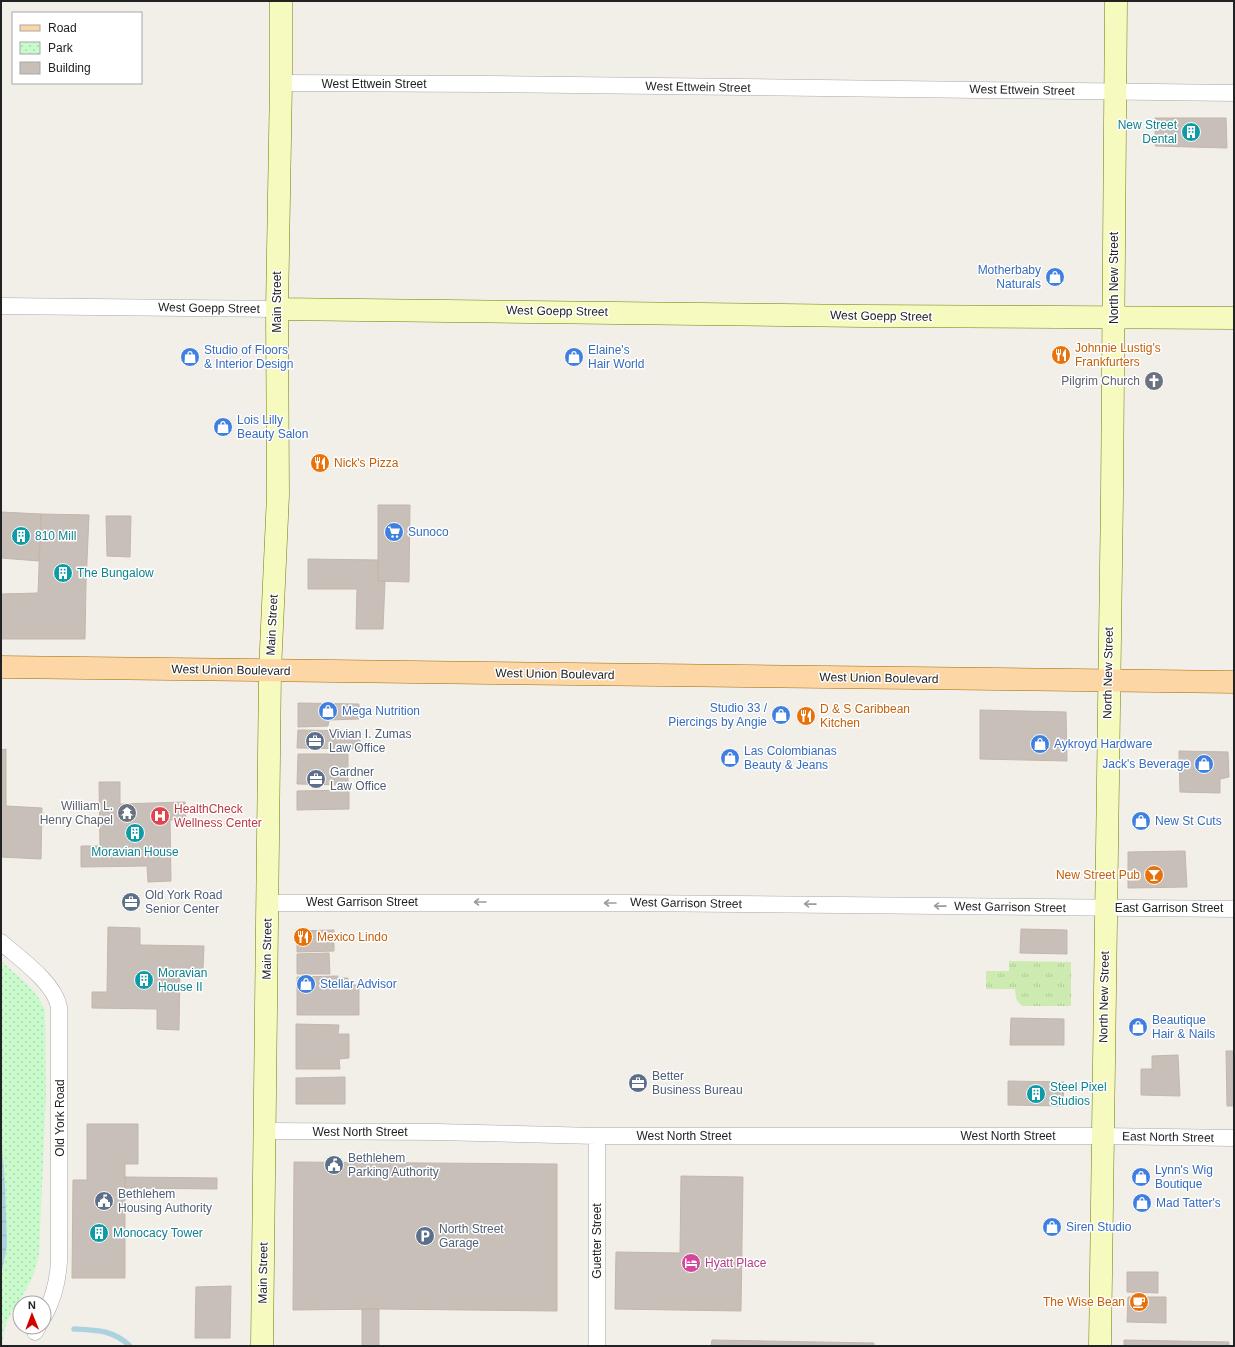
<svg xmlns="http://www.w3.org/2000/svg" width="1235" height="1347" font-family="Helvetica,sans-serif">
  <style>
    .grass { fill: url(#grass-tufts) }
    .park { fill: url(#park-dots) }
    .water { fill: url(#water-ripples) }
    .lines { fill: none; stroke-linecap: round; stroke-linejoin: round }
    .stream { stroke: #aad3df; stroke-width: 5.5 }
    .building { fill: #c7bfb8; stroke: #c4b6ab }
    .street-casing { stroke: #a9a9a9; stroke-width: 17 }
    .secondary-casing { stroke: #707d05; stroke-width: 23 }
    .primary-casing { stroke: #a06b00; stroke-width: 23 }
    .street { stroke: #fff; stroke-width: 16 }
    .secondary { stroke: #f7fabf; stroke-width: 22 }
    .primary { stroke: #fcd6a4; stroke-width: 22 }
    .oneway { stroke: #9c9c9c }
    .labels { text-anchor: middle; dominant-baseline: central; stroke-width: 3; stroke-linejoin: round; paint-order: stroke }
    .street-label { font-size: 12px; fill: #222; stroke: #fff }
    .culture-label { font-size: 12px; fill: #0d838f; stroke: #fff; text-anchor: start }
    .shop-label { font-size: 12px; fill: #366cbe; stroke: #fff; text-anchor: start }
    .food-label { font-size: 12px; fill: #c56008; stroke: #fff; text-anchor: start }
    .worship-label { font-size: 12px; fill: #5b616d; stroke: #fff; text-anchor: end }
    .service-label { font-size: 12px; fill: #4e5e75; stroke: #fff; text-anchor: start }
    .health-label { font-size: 12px; fill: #be3a42; stroke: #fff; text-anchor: start }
    .hotel-label { font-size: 12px; fill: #b23c85; stroke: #fff; text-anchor: start }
  </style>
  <defs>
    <pattern id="grass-tufts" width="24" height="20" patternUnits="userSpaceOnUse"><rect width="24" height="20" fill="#cdebb0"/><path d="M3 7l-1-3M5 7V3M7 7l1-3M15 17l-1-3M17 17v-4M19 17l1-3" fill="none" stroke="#b0c997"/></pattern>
    <pattern id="park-dots" width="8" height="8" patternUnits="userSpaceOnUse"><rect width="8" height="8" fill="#c8facc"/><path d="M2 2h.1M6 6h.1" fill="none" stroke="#acd6af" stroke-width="1.8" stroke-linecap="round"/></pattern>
    <pattern id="water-ripples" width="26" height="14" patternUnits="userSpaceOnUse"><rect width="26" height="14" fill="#aad3df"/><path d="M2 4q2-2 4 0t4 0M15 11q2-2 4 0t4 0" fill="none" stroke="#92b5bf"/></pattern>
  </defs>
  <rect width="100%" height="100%" fill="#f2efe9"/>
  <path class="grass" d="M1009,961L1071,962V1006H1023C1015,1001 1016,997 1015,989H986V971H1009Z"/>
  <path class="park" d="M2,962C18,977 38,990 45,1011L46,1096L39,1253C37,1264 34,1275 28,1286C15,1309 3,1317 3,1346H1V1276L7,1246L5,1185L1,1129V963Z"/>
  <path class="water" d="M1,1129L5,1185L7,1246L1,1276Z"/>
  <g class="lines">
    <path class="stream" d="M74,1329C97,1330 113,1330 130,1346"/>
  </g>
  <path class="building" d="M1155,118H1226L1227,148L1155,146Z
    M378,505H410L409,582L378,581Z
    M1,512L41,514L39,561L1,558Z
    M41,514L89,515L86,584L85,639H1V594L38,593Z
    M106,516H131L130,557L107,556Z
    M308,559L378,560V581H385L383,629H356L357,589H308Z
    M298,703L359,704V719L329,720L328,726L298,727Z
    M980,710L1066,712L1067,761L980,759Z
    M298,730L360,731V749L297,748Z
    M6,749V806L42,808L41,859L1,857V750Z
    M1179,751L1228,752L1229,777L1220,779V793L1180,792Z
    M298,754H348V785L297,784Z
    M99,782H120V804L185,802L186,820H170L171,881L148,882L147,866L81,867V846H100Z
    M349,790V809L297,810V791Z
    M1185,851L1187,887L1128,888V852Z
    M108,927L140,928V945L204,946L203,969L180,968L179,1030L157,1029V1009L92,1008V992H107Z
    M1021,929L1067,930V954L1020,953Z
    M334,930V951L297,952V931Z
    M329,953L330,974H297V954Z
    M338,976L337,978H348V985H359V1015H297V977Z
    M1011,1018L1064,1019V1045H1010Z
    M296,1024L339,1025L338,1034H349V1058L339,1059L340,1069H296Z
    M1226,1051H1234V1106H1227Z
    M1178,1055L1180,1096L1141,1095V1069H1152V1056Z
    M345,1077V1104H296V1078Z
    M1008,1081L1064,1082L1063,1106L1008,1105Z
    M87,1124H138V1164H125V1278H72L73,1180H87Z
    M294,1162L557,1164V1311L379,1309L293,1310Z
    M681,1176L743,1177L741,1311L615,1309L616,1252L680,1253Z
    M125,1177L217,1178V1189L125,1188Z
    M1127,1272H1158V1293L1127,1292Z
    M231,1286L230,1338H195L196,1287Z
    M1128,1297H1166V1323L1127,1322Z
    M362,1309H379V1346H362Z
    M712,1340L874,1343V1346H711Z
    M1124,1340L1229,1342V1346H1124Z"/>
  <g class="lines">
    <defs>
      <path id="street" d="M281,83L489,84L1234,93
        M1,306L277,309
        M268,903H628L1234,909
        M1,942C20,959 54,982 59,1007V1261C58,1281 54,1298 44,1316
        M265,1131L436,1132L597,1136H1102L1234,1138
        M35,1332L38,1327
        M597,1346V1136"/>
      <path id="secondary" d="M277,309L863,316L1234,318
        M262,1346L270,671L278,495L277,309L281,83V1
        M1100,1346L1112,496L1116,1"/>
      <path id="primary" d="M1,667L1234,682"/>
    </defs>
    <use href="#street" class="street-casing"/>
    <use href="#secondary" class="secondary-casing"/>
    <use href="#primary" class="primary-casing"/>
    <use href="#street" class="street"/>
    <use href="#secondary" class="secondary"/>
    <use href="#primary" class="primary"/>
  </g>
  <defs><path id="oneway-shaft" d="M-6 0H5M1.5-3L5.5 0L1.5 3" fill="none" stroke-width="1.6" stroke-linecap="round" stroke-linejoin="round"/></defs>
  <g class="oneway">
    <use href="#oneway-shaft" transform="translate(480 902) rotate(-180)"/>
    <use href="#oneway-shaft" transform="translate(610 903) rotate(-180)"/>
    <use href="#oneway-shaft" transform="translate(810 904) rotate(-179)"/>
    <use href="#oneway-shaft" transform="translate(940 906) rotate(-179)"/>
  </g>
  <defs>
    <symbol id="building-disc" viewBox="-11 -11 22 22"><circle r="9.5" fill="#0f9aa8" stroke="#fff"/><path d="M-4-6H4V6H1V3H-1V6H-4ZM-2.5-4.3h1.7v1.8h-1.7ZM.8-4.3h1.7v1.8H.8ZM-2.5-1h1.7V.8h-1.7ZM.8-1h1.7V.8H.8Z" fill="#fff"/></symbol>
    <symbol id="shop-disc" viewBox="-11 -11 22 22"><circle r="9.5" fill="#3f7fe0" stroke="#fff"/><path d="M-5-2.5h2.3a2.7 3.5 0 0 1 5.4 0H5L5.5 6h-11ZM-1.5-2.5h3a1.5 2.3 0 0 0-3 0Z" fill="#fff"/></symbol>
    <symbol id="restaurant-disc" viewBox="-11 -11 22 22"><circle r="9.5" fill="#e8710a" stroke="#fff"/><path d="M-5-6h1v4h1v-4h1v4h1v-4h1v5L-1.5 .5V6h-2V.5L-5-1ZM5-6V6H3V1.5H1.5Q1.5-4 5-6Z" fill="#fff"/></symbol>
    <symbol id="church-disc" viewBox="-11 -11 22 22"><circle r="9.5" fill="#6b7280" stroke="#fff"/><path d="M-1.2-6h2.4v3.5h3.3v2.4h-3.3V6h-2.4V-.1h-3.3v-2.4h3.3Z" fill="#fff"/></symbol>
    <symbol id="supermarket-disc" viewBox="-11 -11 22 22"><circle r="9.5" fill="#3f7fe0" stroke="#fff"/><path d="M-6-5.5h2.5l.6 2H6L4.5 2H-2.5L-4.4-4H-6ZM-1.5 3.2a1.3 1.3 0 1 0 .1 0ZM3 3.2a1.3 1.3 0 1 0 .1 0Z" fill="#fff"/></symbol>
    <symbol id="office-disc" viewBox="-11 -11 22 22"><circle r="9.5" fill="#5c6f8a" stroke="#fff"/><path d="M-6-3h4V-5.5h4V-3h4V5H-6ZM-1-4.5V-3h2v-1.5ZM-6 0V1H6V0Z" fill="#fff"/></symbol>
    <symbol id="temple-disc" viewBox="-11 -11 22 22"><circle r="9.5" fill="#6b7280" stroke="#fff"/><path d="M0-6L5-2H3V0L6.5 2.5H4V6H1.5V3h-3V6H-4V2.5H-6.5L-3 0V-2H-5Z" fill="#fff"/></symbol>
    <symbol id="hospital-disc" viewBox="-11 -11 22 22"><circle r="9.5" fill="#e0444e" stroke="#fff"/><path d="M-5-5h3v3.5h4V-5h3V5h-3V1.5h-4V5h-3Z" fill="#fff"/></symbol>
    <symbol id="bar-disc" viewBox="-11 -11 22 22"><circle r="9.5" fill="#e8710a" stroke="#fff"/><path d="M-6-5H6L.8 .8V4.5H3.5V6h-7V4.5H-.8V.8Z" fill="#fff"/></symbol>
    <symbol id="civic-disc" viewBox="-11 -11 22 22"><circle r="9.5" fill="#5c6f8a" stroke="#fff"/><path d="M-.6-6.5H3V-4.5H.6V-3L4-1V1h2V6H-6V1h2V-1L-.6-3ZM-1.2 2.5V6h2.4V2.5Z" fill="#fff"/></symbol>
    <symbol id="parking-disc" viewBox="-11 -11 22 22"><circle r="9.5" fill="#5c6f8a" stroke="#fff"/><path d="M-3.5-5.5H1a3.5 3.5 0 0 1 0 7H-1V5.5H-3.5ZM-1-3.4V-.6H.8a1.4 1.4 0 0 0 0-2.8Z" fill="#fff"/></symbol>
    <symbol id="hotel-disc" viewBox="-11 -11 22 22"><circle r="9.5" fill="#d1479c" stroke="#fff"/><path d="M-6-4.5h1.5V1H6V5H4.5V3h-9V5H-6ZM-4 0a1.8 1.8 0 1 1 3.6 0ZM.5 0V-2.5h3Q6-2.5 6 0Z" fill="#fff"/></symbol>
    <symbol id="cafe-disc" viewBox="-11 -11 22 22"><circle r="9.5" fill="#e8710a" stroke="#fff"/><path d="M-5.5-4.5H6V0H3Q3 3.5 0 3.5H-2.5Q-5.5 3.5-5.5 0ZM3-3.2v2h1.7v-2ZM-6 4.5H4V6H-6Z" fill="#fff"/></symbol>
  </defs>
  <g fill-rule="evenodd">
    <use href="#building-disc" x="1180" y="121" width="22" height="22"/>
    <use href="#shop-disc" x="1044" y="266" width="22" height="22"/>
    <use href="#restaurant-disc" x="1050" y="344" width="22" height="22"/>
    <use href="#shop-disc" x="179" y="346" width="22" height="22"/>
    <use href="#shop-disc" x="563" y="346" width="22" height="22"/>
    <use href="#church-disc" x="1143" y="370" width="22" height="22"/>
    <use href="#shop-disc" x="212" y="416" width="22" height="22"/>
    <use href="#restaurant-disc" x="309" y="452" width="22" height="22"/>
    <use href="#supermarket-disc" x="383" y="521" width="22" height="22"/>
    <use href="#building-disc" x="10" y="525" width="22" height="22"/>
    <use href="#building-disc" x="52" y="562" width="22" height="22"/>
    <use href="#shop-disc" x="317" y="700" width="22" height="22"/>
    <use href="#shop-disc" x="770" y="704" width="22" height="22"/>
    <use href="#restaurant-disc" x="795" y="705" width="22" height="22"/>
    <use href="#office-disc" x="304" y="730" width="22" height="22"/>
    <use href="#shop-disc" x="1029" y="733" width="22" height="22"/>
    <use href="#shop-disc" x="719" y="747" width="22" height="22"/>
    <use href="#shop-disc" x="1193" y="753" width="22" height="22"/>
    <use href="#office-disc" x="305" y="768" width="22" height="22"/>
    <use href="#temple-disc" x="116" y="802" width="22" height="22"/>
    <use href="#hospital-disc" x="149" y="805" width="22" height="22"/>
    <use href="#shop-disc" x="1130" y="810" width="22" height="22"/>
    <use href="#building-disc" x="124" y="822" width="22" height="22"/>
    <use href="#bar-disc" x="1143" y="864" width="22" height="22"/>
    <use href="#office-disc" x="120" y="891" width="22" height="22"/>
    <use href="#restaurant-disc" x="292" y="926" width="22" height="22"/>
    <use href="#building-disc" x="133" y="969" width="22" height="22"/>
    <use href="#shop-disc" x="295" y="973" width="22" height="22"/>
    <use href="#shop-disc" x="1127" y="1016" width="22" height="22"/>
    <use href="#office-disc" x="627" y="1072" width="22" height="22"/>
    <use href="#building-disc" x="1025" y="1083" width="22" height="22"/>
    <use href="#civic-disc" x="323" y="1154" width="22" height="22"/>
    <use href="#shop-disc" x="1130" y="1166" width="22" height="22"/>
    <use href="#civic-disc" x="93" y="1190" width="22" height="22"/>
    <use href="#shop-disc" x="1131" y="1192" width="22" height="22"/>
    <use href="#shop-disc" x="1041" y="1216" width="22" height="22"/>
    <use href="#building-disc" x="88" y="1222" width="22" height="22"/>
    <use href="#parking-disc" x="414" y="1225" width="22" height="22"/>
    <use href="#hotel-disc" x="680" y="1252" width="22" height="22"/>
    <use href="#cafe-disc" x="1128" y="1291" width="22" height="22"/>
  </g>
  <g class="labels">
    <g class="street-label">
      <text x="374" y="84">West Ettwein Street</text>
      <text transform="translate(698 87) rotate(1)">West Ettwein Street</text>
      <text transform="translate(1022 90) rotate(1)">West Ettwein Street</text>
      <text transform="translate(1114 278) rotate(-90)">North New Street</text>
      <text transform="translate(277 302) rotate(-90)">Main Street</text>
      <text transform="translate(209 308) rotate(1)">West Goepp Street</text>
      <text transform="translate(557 311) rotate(1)">West Goepp Street</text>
      <text transform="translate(881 316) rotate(1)">West Goepp Street</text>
      <text transform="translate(272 625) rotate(-87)">Main Street</text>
      <text transform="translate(231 670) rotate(1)">West Union Boulevard</text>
      <text transform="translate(1108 673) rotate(-89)">North New Street</text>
      <text transform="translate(555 674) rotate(1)">West Union Boulevard</text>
      <text transform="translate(879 678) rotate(1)">West Union Boulevard</text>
      <text x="362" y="902">West Garrison Street</text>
      <text transform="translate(686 903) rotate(1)">West Garrison Street</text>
      <text transform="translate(1010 907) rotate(1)">West Garrison Street</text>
      <text x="1169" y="908">East Garrison Street</text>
      <text transform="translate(267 949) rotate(-89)">Main Street</text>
      <text transform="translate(1104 997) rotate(-89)">North New Street</text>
      <text transform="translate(60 1118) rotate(-90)">Old York Road</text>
      <text x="360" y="1132">West North Street</text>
      <text x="684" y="1136">West North Street</text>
      <text x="1008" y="1136">West North Street</text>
      <text transform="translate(1168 1137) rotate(1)">East North Street</text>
      <text transform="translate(597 1241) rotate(-90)">Guetter Street</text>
      <text transform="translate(263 1273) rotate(-89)">Main Street</text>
    </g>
    <g class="culture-label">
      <text x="1177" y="125" text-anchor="end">New Street<tspan x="1177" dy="14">Dental</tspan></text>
      <text x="35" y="536">810 Mill</text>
      <text x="77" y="573">The Bungalow</text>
      <text x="135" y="852" text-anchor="middle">Moravian House</text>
      <text x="158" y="973">Moravian<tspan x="158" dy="14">House II</tspan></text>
      <text x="1050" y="1087">Steel Pixel<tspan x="1050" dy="14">Studios</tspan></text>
      <text x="113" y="1233">Monocacy Tower</text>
    </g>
    <g class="shop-label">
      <text x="1041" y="270" text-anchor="end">Motherbaby<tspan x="1041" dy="14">Naturals</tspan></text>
      <text x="204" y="350">Studio of Floors<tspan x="204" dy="14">&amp; Interior Design</tspan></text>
      <text x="588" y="350">Elaine's<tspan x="588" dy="14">Hair World</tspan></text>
      <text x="237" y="420">Lois Lilly<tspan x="237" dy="14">Beauty Salon</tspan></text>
      <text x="408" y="532">Sunoco</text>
      <text x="767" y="708" text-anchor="end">Studio 33 /<tspan x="767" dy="14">Piercings by Angie</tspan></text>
      <text x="342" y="711">Mega Nutrition</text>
      <text x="1054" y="744">Aykroyd Hardware</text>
      <text x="744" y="751">Las Colombianas<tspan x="744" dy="14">Beauty &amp; Jeans</tspan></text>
      <text x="1190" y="764" text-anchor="end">Jack's Beverage</text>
      <text x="1155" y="821">New St Cuts</text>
      <text x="320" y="984">Stellar Advisor</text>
      <text x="1152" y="1020">Beautique<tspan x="1152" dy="14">Hair &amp; Nails</tspan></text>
      <text x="1155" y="1170">Lynn's Wig<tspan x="1155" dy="14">Boutique</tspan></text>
      <text x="1156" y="1203">Mad Tatter's</text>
      <text x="1066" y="1227">Siren Studio</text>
    </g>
    <g class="food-label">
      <text x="1075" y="348">Johnnie Lustig's<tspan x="1075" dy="14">Frankfurters</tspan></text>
      <text x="334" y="463">Nick's Pizza</text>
      <text x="820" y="709">D &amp; S Caribbean<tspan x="820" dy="14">Kitchen</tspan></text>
      <text x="1140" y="875" text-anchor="end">New Street Pub</text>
      <text x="317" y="937">Mexico Lindo</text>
      <text x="1125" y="1302" text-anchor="end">The Wise Bean</text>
    </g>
    <g class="worship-label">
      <text x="1140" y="381">Pilgrim Church</text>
      <text x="113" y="806">William L.<tspan x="113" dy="14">Henry Chapel</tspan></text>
    </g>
    <g class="service-label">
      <text x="329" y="734">Vivian I. Zumas<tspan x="329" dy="14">Law Office</tspan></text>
      <text x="330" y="772">Gardner<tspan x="330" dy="14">Law Office</tspan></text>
      <text x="145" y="895">Old York Road<tspan x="145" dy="14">Senior Center</tspan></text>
      <text x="652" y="1076">Better<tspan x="652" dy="14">Business Bureau</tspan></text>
      <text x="348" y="1158">Bethlehem<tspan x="348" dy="14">Parking Authority</tspan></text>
      <text x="118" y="1194">Bethlehem<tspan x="118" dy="14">Housing Authority</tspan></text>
      <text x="439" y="1229">North Street<tspan x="439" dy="14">Garage</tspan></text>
    </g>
    <g class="health-label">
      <text x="174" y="809">HealthCheck<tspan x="174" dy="14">Wellness Center</tspan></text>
    </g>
    <g class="hotel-label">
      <text x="705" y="1263">Hyatt Place</text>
    </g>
  </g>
  <rect width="1235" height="1347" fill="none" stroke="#222222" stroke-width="4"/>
  <rect x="12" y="12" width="130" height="72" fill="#ffffff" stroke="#a7a7a7"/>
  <rect x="20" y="25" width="20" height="6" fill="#fcd6a4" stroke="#a7a7a7"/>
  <text x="48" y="32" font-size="12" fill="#222222">Road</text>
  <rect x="20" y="42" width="20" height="12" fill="url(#park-dots)" stroke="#a7a7a7"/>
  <text x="48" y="52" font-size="12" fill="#222222">Park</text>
  <rect x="20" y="62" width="20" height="12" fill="#c7bfb8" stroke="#a7a7a7"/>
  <text x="48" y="72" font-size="12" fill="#222222">Building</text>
  <g transform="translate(32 1315) rotate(359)"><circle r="19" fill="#ffffff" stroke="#a7a7a7"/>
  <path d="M0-3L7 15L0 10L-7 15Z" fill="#d40000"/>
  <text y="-6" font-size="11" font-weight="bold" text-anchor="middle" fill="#222222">N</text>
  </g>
</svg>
